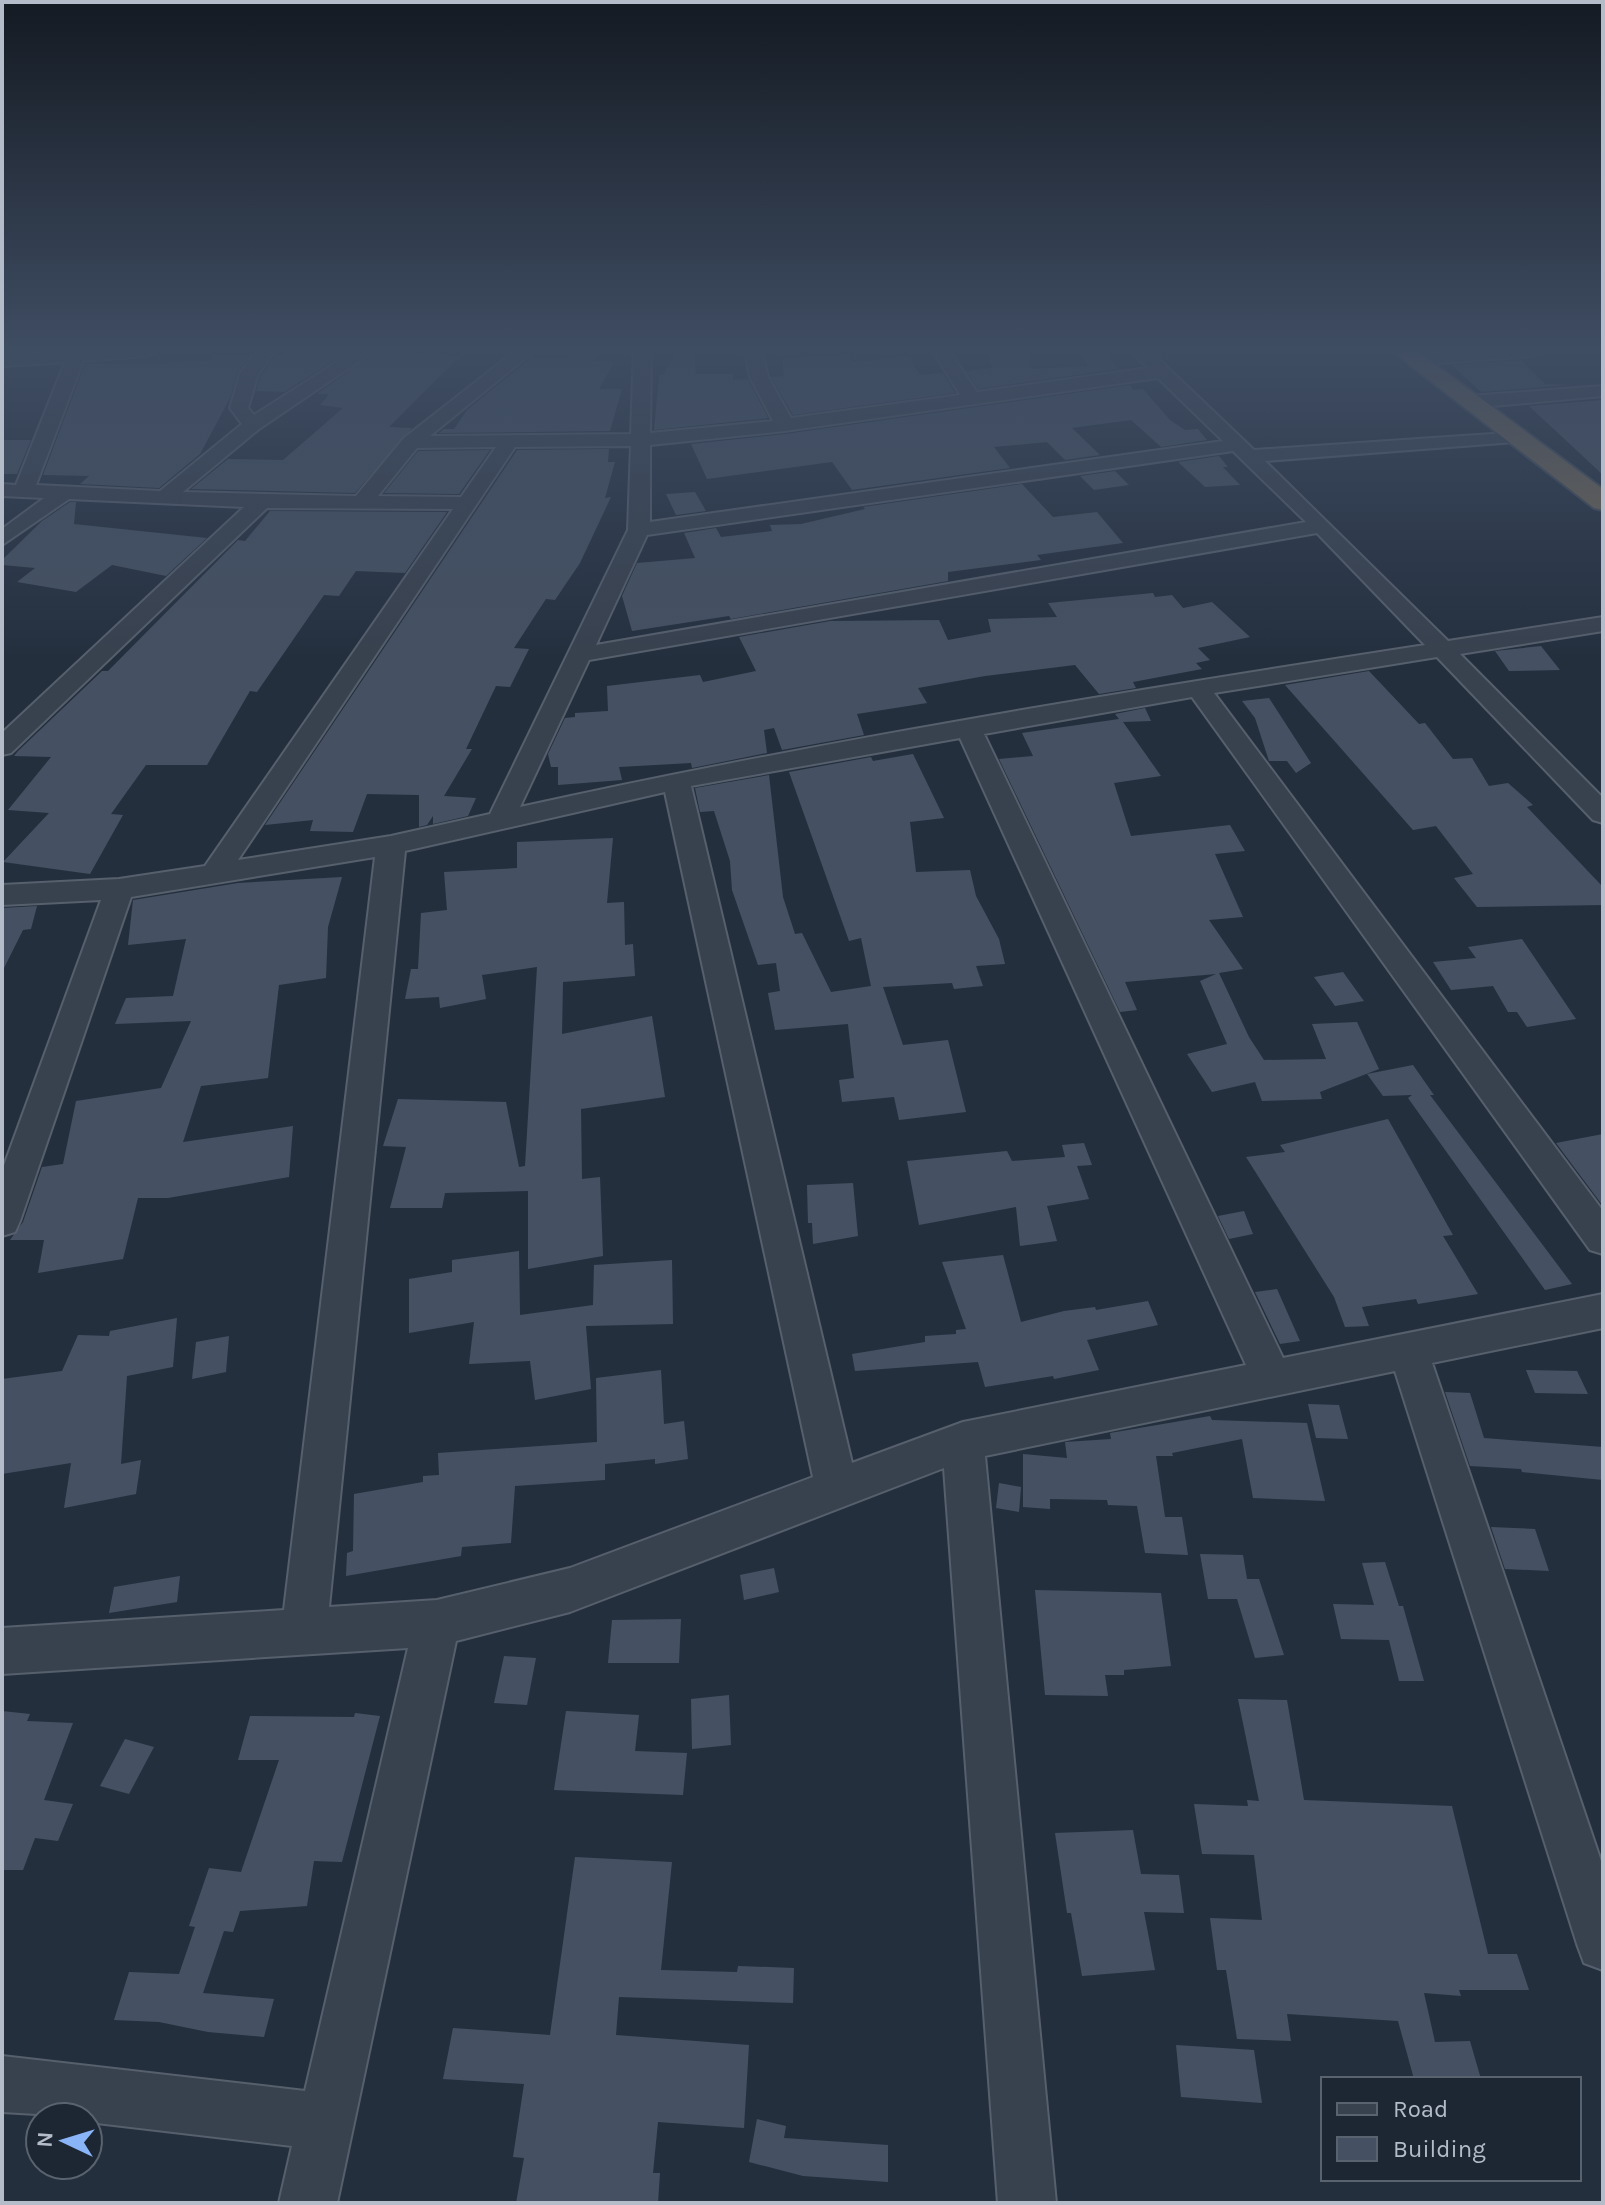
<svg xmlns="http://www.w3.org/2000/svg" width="1605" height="2205" font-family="Karla,sans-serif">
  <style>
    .building { fill: #455162 }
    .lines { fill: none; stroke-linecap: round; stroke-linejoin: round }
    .street-casing { stroke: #565f6c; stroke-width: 4 }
    .highway-casing { stroke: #434c59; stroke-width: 4 }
    .street { fill: #38414e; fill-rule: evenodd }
    .highway { fill: #746855; fill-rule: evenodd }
  </style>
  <rect width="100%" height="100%" fill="#242f3e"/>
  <path class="building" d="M284,351H349L284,392L256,391L261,375L275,356H284Z
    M377,351L459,357L389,427L412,428L355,493L191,489L228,459L283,460L343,408L320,405L329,394H317Z
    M571,351H600L594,361L614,362L599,389H622L610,431L439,433L444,429H454L467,410L531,358L567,359Z
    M677,351L694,352L696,374H733V380L748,379L768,418L654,430L659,375H663Z
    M988,351H1026L1031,369L1089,366L1078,351H1104L1118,369L978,389L966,371L992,368Z
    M213,356H250L238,372L230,398L200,454L159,488L80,484L89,476L43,475L85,364H158L210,360Z
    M848,356L852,362L909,357L920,375L943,373L955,393L793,415L771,377L784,376L782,359Z
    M1521,360L1545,384L1570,385L1481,392L1452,365Z
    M1130,385L1133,390L1143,389L1170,420L1185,430L1198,429L1207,440L1161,447L1131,420L1072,428L1100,455L1065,460L1047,442L994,447L1010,468L852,490L832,462L707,479L691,444L785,434Z
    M1603,400V475L1529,406Z
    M2,440H31L17,474H2Z
    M609,449L608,462H615L605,498L611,497L580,563L555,600L546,599L514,648L529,649L510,687L496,686L466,749H472L444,796L476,798L468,816L433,824V816L427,825L419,827V795L367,794L353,832L310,831L313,820L265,825L517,450Z
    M490,450L459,494L384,493L418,451Z
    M1219,456L1228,467H1223L1240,485L1205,487L1178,462Z
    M1115,471L1129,485L1094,490L1080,476Z
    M1022,484L1053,517L1097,512L1123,543L1037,555L1041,560L948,572V581L731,619L729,616L632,631L622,596L637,563L695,558L684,533L716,528L721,537L772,531L770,525L801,524L865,509L863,507Z
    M695,492L706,511L676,515L666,494Z
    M70,502H76L74,524L207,538L166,576L112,565L76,592L17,582L35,568L2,565V560L42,521Z
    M270,511L447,512L405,573L356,571L339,596L324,595L257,692L250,691L207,765H146L111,814L123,815L90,874L3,862L49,813L8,810L51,757L14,756L18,751L102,671H108L238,540L245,541Z
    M1153,593L1155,597L1172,595L1183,608L1212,602L1250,637L1198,648L1210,660L1196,663L1202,669L1133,682L1136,688L1099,694L1075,665L985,676L918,688L927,703L857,714L864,735L782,750L774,728L764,730L767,753L692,768L691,763L619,767L622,780L558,785V767H551L548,754L565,718L575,717V713L608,711L607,686L700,675L703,682L756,671L739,637L830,621L939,620L948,640L991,632L988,619L1057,617L1048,603Z
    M1541,646L1560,670L1509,671L1495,651Z
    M1369,671L1419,724L1425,723L1453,759L1472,758L1489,786L1508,783L1533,805L1527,807L1603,887V905L1477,907L1454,878L1473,874L1436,826L1413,830L1285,685Z
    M1269,698L1311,763L1296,773L1287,761H1269L1255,718L1242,701Z
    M1145,708L1151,721L1123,722L1161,776L1114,783L1131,836L1230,825L1245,851L1215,854L1243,917L1209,920L1243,969L1219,973L1249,1037L1264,1060L1326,1059L1312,1024L1357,1022L1379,1069L1320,1092L1322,1099L1262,1101L1255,1082L1212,1092L1187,1054L1227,1044L1200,981L1216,974L1125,982L1137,1010L1120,1012L999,759L1033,756L1022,733L1119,719L1115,714Z
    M913,754L944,818L910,822L916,872L970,870L976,896L999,939L1005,964L976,966L983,986L954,989L952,983L883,987L903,1045L948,1040L966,1112L899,1120L894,1097L842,1102L839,1080L854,1078L848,1024L775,1030L768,993L780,991L776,963L758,965L732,890L730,861L714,811L700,812L695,788L769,775L783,897L795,934L802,933L831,992L871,986L861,938L849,941L789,772L871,757L873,761Z
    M613,838L607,903L624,902L625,945L633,944L635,976L563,982L562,1034L652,1016L665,1097L581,1109L582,1179L600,1177L603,1256L528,1269V1191L445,1193L442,1208H390L406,1147L383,1146L398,1099L506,1102L519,1167L525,1166L537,967L482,975L486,999L440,1008L439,997L405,999L411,969H418L421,913L447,910L444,872L517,868V842Z
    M342,877L328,927L326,978L279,985L268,1078L201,1086L183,1142L293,1126L289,1177L168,1198H138L123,1259L38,1273L44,1240H10L23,1222L42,1167L63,1164L76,1101L161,1088L191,1021L115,1024L126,998L173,996L186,939L128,945L133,900L238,883Z
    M37,906L31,929L23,930L2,972V908Z
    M1522,939L1576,1019L1527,1027L1517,1012H1508L1493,986L1451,990L1433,962L1476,958L1468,947Z
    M1343,972L1364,1001L1335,1006L1314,977Z
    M1413,1065L1434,1095H1430L1572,1284L1545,1290L1408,1098L1412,1095L1383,1096L1367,1074Z
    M1388,1119L1453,1235L1443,1236L1478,1294L1418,1304L1416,1299L1362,1307L1369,1326L1345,1327L1334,1297L1246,1157L1285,1152L1280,1145Z
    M1603,1134V1206L1556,1143Z
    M1084,1143L1092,1165L1077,1166L1089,1199L1047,1206L1057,1241L1020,1246L1016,1207L919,1225L907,1161L1007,1151L1012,1161L1065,1157L1062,1145Z
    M853,1183L858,1236L813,1244L812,1223H808L807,1185Z
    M1244,1211L1253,1234L1229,1239L1218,1216Z
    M519,1251L520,1315L593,1305L594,1265L672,1260L673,1324L586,1326L591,1389L535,1400L530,1361L469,1364L474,1322L409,1333V1279L452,1272V1260Z
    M1003,1255L1021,1322L1064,1311L1095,1307L1096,1310L1148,1301L1158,1325L1087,1340L1099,1370L1054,1379L1053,1376L985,1387L978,1362L855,1371L852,1354L925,1342V1336L956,1334V1330L966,1329L942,1262Z
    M1277,1289L1300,1341L1280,1344L1255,1292Z
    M177,1318L173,1367L127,1376L121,1464L141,1460L136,1494L64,1508L71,1463L2,1474V1379L62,1371L78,1335L109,1336L110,1331Z
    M229,1336L226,1372L192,1379L196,1342Z
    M661,1370L664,1424L684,1421L688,1459L655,1464V1459L605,1464V1480L515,1486L511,1543L462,1547L461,1556L346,1576L347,1553L353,1551L354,1494L423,1482V1476L439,1475L438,1453L597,1442L596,1378Z
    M1526,1370L1577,1371L1588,1394L1535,1393Z
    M1445,1392L1470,1393L1484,1438L1603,1447V1480L1522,1472L1521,1469L1470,1466Z
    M1308,1404L1339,1405L1348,1439L1316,1438Z
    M1210,1416L1212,1420L1307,1423L1325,1501L1253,1498L1242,1439L1172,1453L1173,1456H1156L1165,1517H1182L1188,1555L1145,1553L1137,1506L1108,1505L1107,1500L1050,1499V1509L1023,1507V1454L1067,1458L1065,1442L1111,1439L1110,1433Z
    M999,1483L1021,1487L1019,1512L996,1508Z
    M1491,1527L1535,1529L1549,1571L1505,1569Z
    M1200,1554L1243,1555L1247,1579H1259L1284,1655L1255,1658L1237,1599H1208Z
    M1385,1562L1399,1606H1403L1424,1681H1399L1389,1640L1341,1639L1333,1604L1374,1605L1362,1563Z
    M774,1568L779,1592L744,1600L740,1575Z
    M180,1576L177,1602L109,1613L114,1587Z
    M1035,1590L1161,1593L1171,1666L1124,1670V1675H1105L1108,1696L1045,1695Z
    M681,1619L679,1663H608L612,1620Z
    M504,1656L536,1658L527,1705L494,1703Z
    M729,1695L731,1745L692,1749L691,1699Z
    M1238,1699L1287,1700L1304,1800L1452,1806L1488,1954H1517L1529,1990H1459L1461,1996L1424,1993L1435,2042L1470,2041L1481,2079H1414L1398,2021L1287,2014L1291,2041L1237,2039L1226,1970H1217L1210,1918L1262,1920L1254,1855L1202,1854L1194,1804L1248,1806L1247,1800L1259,1801Z
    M2,1711L30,1714L27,1721L73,1723L44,1800L73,1804L58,1841L35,1838L23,1870H2Z
    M566,1711L639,1715L635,1751L687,1753L683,1795L554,1790Z
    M355,1713L380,1716L342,1862L314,1861L307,1906L240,1911L233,1932L224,1931L203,1993L274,1999L264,2037L208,2032L159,2022L114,2020L129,1972L179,1974L195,1927L189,1926L209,1868L241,1872L279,1760H238L250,1716L354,1717Z
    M125,1739L154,1747L129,1794L100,1786Z
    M1133,1830L1141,1874L1179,1875L1184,1913L1144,1912L1155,1970L1082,1976L1071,1913H1067L1055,1833Z
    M575,1857L672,1862L661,1970L737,1972L738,1966L794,1968L793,2003L619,1997L616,2035L749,2045L744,2128L658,2122L653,2173H660L658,2203H516L524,2158L513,2157L524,2084L443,2079L453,2028L550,2035Z
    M1176,2045L1254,2050L1262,2103L1181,2097Z
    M757,2119L786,2126L784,2138L888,2145V2182L803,2176L749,2162Z"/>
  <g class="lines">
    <defs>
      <path id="street" d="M69,351H155L146,356L83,361L36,485L160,491L242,424L230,408L240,374L257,351H275L258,374L248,408L254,415L354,351H374L259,429L183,492L356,496L404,438L515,351H534L430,436L631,434L634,351H651L650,433L773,421L750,377L745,351H762L768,377L791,418L960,395L933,351H949L977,392L1148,368L1131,351H1150L1254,450L1522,432L1525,436L1522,440L1515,442L1265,461L1448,641L1603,617V631L1460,654L1603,798V823L1593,820L1437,657L1214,693L1603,1211V1254L1590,1250L1192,697L984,734L1283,1358L1603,1294V1328L1432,1363L1603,1867V1970L1584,1963L1577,1944L1395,1371L985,1456L1056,2203H998L944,1468L570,1612L456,1641L337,2203H279L292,2146L88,2122V2117L2,2112V2056L305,2091L408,1648L2,1674V1628L284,1610L375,857L131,897L20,1221L15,1232L2,1236V1171L101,900L2,905V885L119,879L205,866L453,509L267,508L11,753L2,755V733L244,507L69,499L2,545V529L44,498L2,496V484L16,485L65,362L2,366V356ZM1158,378L1223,441L650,522V445L785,431ZM631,446L628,530L490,814L391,836L238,860L515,447ZM496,447L461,497L378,496L417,448ZM1233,451L1306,522L596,645L647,535ZM1317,533L1425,645C1122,692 819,741 520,807L589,660ZM960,738L1246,1365L963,1422L852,1463L691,786ZM665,792L813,1477L570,1568L437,1600L329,1607L405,851Z
        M1469,351H1541L1532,356L1415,365L1406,360L1415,355Z
        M1603,386V396L1470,408L1461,402L1470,396Z"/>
      <path id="highway" d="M1392,351H1417L1603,489V510L1594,508Z"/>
    </defs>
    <use href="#street" class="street-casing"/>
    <use href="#highway" class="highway-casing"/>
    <use href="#street" class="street"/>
    <use href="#highway" class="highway"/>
  </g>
  <linearGradient id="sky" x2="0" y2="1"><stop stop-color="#141a22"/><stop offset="0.53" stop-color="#3f4d63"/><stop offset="1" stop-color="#3f4d63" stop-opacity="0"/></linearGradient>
  <rect width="1605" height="659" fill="url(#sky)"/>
  <rect width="1605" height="2205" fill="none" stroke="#b4bcc9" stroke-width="8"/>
  <rect x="1321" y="2077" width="260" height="104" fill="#1d2633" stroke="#59626f" stroke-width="2"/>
  <rect x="1337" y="2103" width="40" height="12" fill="#38414e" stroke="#59626f" stroke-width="2"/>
  <text x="1393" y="2117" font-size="24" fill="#b4bcc9">Road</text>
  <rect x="1337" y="2137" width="40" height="24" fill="#455162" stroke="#59626f" stroke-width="2"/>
  <text x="1393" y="2157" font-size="24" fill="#b4bcc9">Building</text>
  <g transform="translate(64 2141) rotate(274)"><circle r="38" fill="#1d2633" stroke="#59626f" stroke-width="2"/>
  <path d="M0-6L14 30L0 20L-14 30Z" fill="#8ab4f8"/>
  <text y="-12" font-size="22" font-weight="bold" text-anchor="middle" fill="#b4bcc9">N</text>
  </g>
</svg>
